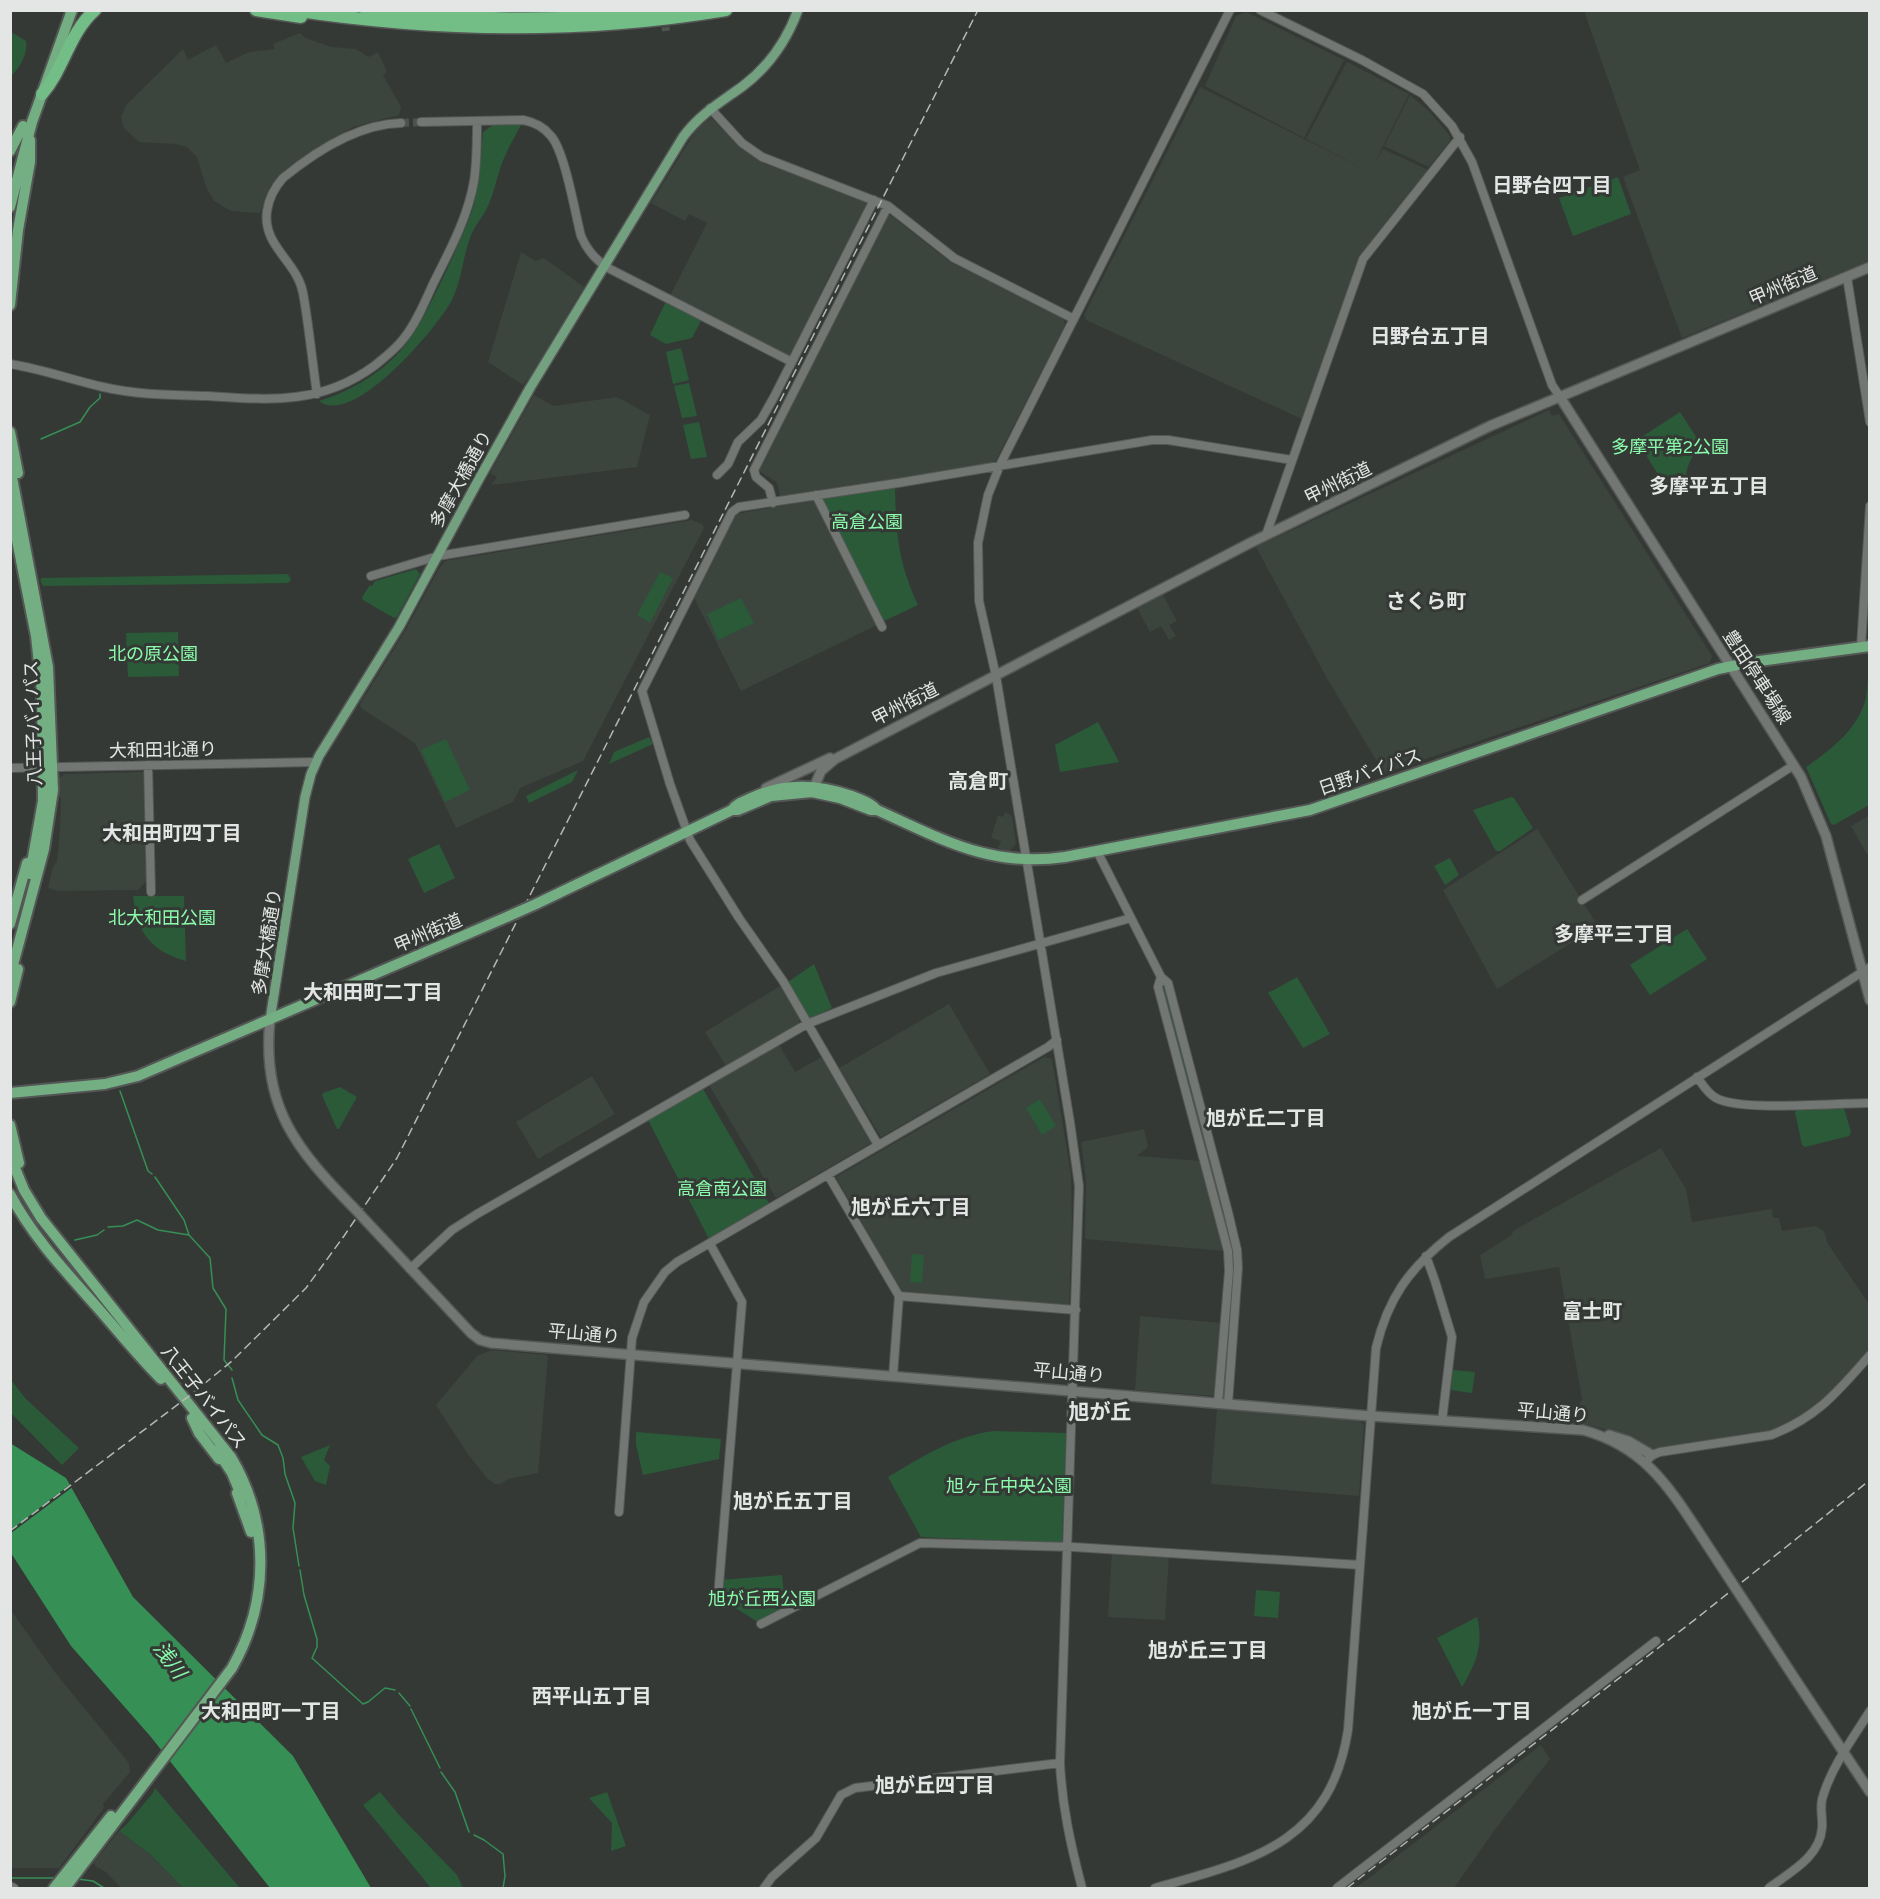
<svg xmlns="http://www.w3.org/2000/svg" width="1880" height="1899" font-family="Figtree,'Noto Sans JP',sans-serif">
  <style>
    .built { fill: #3b443d }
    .green { fill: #2a5a38 }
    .water { fill: #368f54 }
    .pier { fill: #353936 }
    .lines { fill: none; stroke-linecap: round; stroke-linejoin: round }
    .stream { stroke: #368f54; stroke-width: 1.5 }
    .tertiary-tunnel { stroke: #4f5350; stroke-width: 8; stroke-dasharray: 8 4; stroke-linecap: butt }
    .tertiary-casing { stroke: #545755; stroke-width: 10 }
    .secondary-casing { stroke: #545755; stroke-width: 12 }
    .primary-casing { stroke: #545755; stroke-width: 12 }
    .trunk-casing { stroke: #545755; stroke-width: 14 }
    .motorway-casing { stroke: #545755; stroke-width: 15 }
    .tertiary { stroke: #737774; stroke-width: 8 }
    .secondary { stroke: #737774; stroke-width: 9 }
    .primary { stroke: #73a17f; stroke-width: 9 }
    .trunk { stroke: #73af83; stroke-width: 10 }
    .motorway { stroke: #73bd87; stroke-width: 12 }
    .rail { stroke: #b5b8b6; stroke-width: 1.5; stroke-dasharray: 9 4.5; stroke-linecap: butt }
    .secondary-bridge-casing { stroke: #545755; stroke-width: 12; stroke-linecap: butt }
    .trunk-bridge-casing { stroke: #545755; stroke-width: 14; stroke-linecap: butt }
    .secondary-bridge { stroke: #737774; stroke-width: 9 }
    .trunk-bridge { stroke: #73af83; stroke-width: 10 }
    .labels { text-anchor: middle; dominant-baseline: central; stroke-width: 6; stroke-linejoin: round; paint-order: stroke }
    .street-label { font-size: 18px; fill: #e3e6e4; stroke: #353936 }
    .park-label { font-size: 18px; fill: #8afcab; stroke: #353936 }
    .neighbourhood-label { font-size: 20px; font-weight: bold; fill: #e3e6e4; stroke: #353936 }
    .water-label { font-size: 20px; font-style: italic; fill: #89fbaa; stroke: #353936 }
    .quarter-label { font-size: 21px; font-weight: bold; fill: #e3e6e4; stroke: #353936 }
  </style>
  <rect width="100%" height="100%" fill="#353936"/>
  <path class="built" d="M1584,11H1869V261L1682,338L1623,177L1640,170Z
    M1246,12L1344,60L1304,138L1205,86L1236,16Z
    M300,33L305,38L332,47L356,49L369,57L378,52L387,72L383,75L401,107L399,115L353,127L287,168L270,186L260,213L231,211L214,201L206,187L197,157L187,147L176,144L139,142L124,128L121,117L126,105L183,49L188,60L216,45L226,63L249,52L275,49L273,44Z
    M1347,62L1409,94L1375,162L1383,149L1428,170L1358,258L1302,419L1086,320L1084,315L1200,87L1370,172L1306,139Z
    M1410,95L1429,111L1450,136V141L1429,167L1384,146Z
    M711,118L739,145L763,163L869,201L826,282L791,357L670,296L707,223L689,214L685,221L651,203L697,129Z
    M889,214L950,262L1063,319L1065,325L995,462L780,498L778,485L775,481L759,471V468Z
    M521,252L535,261L544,258L584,287L531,375L523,385L488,362Z
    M534,395L554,406L617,397L650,415L637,467L491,485L497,477L490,473Z
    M1549,410L1552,416L1559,414L1712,656L1710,663L1384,773L1328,680L1256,547Z
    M814,500L877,625L741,691L694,598L736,514Z
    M692,520L702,524L704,528L583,761L520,788L513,802L456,828L415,743L361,708L360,704L405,631L440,567L445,561Z
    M1163,595L1177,621L1169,625L1176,636L1169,640L1161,626L1150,632L1137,608Z
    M143,772L147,880L138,890L58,891L48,888L53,867L57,861L60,829L61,798L58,796V779L64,774Z
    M1005,812L1012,816L1016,844L1009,851L998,848L1001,841L991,838L998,815L1003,817Z
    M1869,816V858L1851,826Z
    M1537,829L1598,926L1497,989L1443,890Z
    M780,986L799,1018V1024L726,1066L705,1032Z
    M949,1004L990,1074L881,1137L839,1068Z
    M779,1045L795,1072L822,1057L871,1143L776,1198L709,1085Z
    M1044,1057L1052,1059L1071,1174L1072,1222L1069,1306L901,1291L836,1177Z
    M592,1076L615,1114L538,1159L516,1122Z
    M1144,1129L1148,1147L1137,1156L1202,1161L1224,1251L1085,1239L1086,1180L1081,1142Z
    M1661,1148L1686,1189L1692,1222L1772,1209L1773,1218H1779L1782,1231L1815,1226L1824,1231L1828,1244L1869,1304V1350L1829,1395L1805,1415L1781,1427L1768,1432L1650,1450L1616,1433L1590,1425L1573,1423L1572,1420L1582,1399L1559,1267L1485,1279L1480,1255L1512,1235L1513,1231Z
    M1140,1316L1222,1323L1216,1396L1135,1390Z
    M492,1350L546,1355L548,1357L538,1473L508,1479L501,1484H495L487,1478L467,1453L436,1405L477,1356Z
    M1217,1409L1359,1420L1364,1426L1359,1496L1211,1484Z
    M1112,1552L1169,1556L1165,1620L1108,1617Z
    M10,1609L54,1671L129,1763L130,1772L103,1804L104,1808L59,1868H11Z
    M1541,1745L1550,1759L1496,1828L1454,1888H1356Z
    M119,1831L151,1855L183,1888H121L106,1872L95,1866L94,1862Z"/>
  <path class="green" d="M11,32L26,41C28,54 20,68 11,76Z
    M493,125H521C514,138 506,152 501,166C496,180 493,197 486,210C481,219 473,228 470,238C463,257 461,282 452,300C437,328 353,428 319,401C352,391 389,369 409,340C423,320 433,298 444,276C454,253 467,229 474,204C480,180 481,156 483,132Z
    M1618,177L1631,214L1573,236L1559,198Z
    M666,301L702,319L692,338L666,344L650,335Z
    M681,348L689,380L673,384L666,352Z
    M689,383L697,416L682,418L674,386Z
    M1680,412L1702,446C1689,458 1685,469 1686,487L1671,496L1637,440Z
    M699,422L707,457L691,459L683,425Z
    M895,487C896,534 898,562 918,605L884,621L822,499Z
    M416,569L420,574L397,617L394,618L363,600L362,597L370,585L372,586L375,581Z
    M660,572L673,578L650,623L637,615Z
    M288,574L291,580L288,583L43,586L40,580L42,578Z
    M741,598L754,623L718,640L707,614Z
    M178,632L179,676L128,677L126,633Z
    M1869,660V805L1834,825L1831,824L1806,767C1831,750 1858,729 1866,698C1868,685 1868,673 1869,660Z
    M1098,722L1119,762L1060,772L1055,745Z
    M649,737L653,744L609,764L614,752Z
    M446,739L470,790L445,802L421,750Z
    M578,770L572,782L529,803L526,796Z
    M1511,797L1514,798L1533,828L1500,851H1496L1473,810Z
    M439,844L455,878L424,893L408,859Z
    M1450,858L1459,875L1445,885L1434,866Z
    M133,896H184L186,961C150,951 137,932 133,896Z
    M1687,929L1707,959L1650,995L1630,965Z
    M814,964L832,1008L808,1019L788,982Z
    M1161,977L1168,983L1237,1250L1228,1404L1218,1403L1229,1271L1158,987Z
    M1297,977L1330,1034L1303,1048L1268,993Z
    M340,1087L357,1097L339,1129H337L322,1095L323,1093Z
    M703,1089L769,1203L709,1239L648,1120Z
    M1040,1099L1056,1126L1042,1135L1026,1108Z
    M1841,1106L1844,1108L1851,1132L1849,1136L1805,1147L1802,1145L1795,1112L1798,1107Z
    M912,1254L924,1255L922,1283L910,1282Z
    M1453,1370L1475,1372L1472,1393L1451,1390Z
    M11,1380L25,1398L79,1448L62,1465L11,1413Z
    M994,1431L1066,1433L1062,1543L921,1537L888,1477C922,1457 954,1436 994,1431Z
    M636,1432L721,1439L719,1459L643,1475L636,1445Z
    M330,1445L324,1460L330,1466L326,1485L315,1481L301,1457Z
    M782,1575L786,1610L761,1624L718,1597L720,1580Z
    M1256,1590L1280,1592L1278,1618L1254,1616Z
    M1477,1617C1484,1644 1476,1664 1462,1687L1437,1638Z
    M155,1788L240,1888H183L151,1855L119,1831L126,1825L153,1793Z
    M380,1792L400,1816L457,1875L463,1888H431L363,1805Z
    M607,1792L626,1846L611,1851L612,1823L589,1798Z"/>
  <path class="water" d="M10,1443L66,1478L133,1597L293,1756L371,1888H270L151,1737L71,1646L11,1553Z"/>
  <path class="pier" d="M72,1483L74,1486L11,1533V1530Z"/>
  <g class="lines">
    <path class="stream" d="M41,439L80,422L90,407L100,398V394
      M120,1091L148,1171L152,1174
      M155,1177L184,1220L189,1235
      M108,1227L123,1226L137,1220L158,1230L189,1235L210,1258L213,1288L226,1309L224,1360L232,1370
      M75,1240L97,1235L104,1230
      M232,1378L238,1400L262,1435L278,1445L283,1458L285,1474L295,1503L293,1528L299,1566
      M300,1570L304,1595L317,1639V1647L312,1658L363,1704L368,1702L385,1688L395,1690
      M399,1693L410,1706
      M411,1709L440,1768
      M441,1772L455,1792L469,1832
      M474,1835L484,1840L503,1854L505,1876L503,1888
      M10,1878H55
      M77,1879L93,1881L104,1888"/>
    <path class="tertiary-tunnel" d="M664,15L666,31
      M401,123L421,122"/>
    <defs>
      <path id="tertiary" d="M1260,10L1362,60L1423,94L1452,126L1472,162L1552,385L1560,397
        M710,108L742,143L762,157L888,206L954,258L1074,319
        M421,122L523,120C534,122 544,127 551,136C565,152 575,213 581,236C587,250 596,261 610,269L792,362
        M1847,277L1870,422
        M10,364C42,369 72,380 103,387C137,395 173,395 208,396C269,400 321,405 374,366C384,358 396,349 404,338C417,322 425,301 434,282C450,250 468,217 474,181C477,161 477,141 477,122
        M317,394C312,360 309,326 303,293C297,261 262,246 267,211C269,197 274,188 283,178C316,151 358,124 401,123
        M717,475L728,464L738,442L761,420L774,397L874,200
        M816,495L882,627
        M773,503L769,488L756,477L754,470L888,206
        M1266,535L1363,259L1460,137
        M371,576L438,556L685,515
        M1861,647L1870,506
        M148,765L151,892
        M10,768L316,762
        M1097,851L1161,977L1168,983L1228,1212L1237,1250L1238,1268L1228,1404
        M1582,900L1794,765
        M1161,977L1158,987L1228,1251L1229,1271L1218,1403
        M1697,1077C1703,1085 1707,1093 1716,1098C1741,1112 1837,1103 1870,1103
        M878,1145L783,981L739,918L690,840L670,784L642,691L732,512L739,507L898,483L1152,440H1168L1292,460
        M828,1175L899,1296L893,1376
        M710,1244L742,1302L718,1597
        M1426,1256L1435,1281L1452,1337L1442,1421
        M410,1269L452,1230L477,1214L807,1024L936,973L1131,918
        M899,1296L1076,1310
        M1646,1462L1652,1455L1660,1452L1771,1435C1818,1417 1838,1391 1870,1355
        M619,1512L632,1338L644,1302L665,1272L677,1262L1048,1047L1057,1040
        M761,1624L920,1543L1073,1547L1360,1565
        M10,1886L14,1888
        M764,1888L772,1877L816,1838L841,1795L855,1788L1060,1763
        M1082,1888C1071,1846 1062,1807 1060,1763L1079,1186L1070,1122L996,676L979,601L978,543L988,495L1000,465L1230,10
        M1155,1888C1250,1861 1330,1845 1348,1730L1376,1348C1388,1298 1409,1269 1449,1237L1870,967
        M1337,1888L1656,1641
        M1769,1888C1790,1872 1820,1857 1822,1828C1823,1817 1819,1806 1823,1796C1832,1766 1853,1738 1870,1711"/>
      <path id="secondary" d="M1560,397L1801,777L1826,836L1870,1000
        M766,788L830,758
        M812,792L821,771L835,759L1250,543L1490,426L1870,267
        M270,1020C261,1107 297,1150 354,1208
        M367,1222L471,1333L480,1340L491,1343L1370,1416L1583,1430C1645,1447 1669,1487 1702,1537
        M1609,1435L1628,1441L1652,1455
        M1797,1682L1870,1792"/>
      <path id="primary" d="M270,1020L305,797L311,774L319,756L399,627L479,479L530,388L683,137C700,114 721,102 743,86C768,67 787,40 798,10"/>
      <path id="trunk" d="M10,151L23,126
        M10,207L32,122L72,10
        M10,305L18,230L30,162V140
        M10,432L18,473
        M10,467L48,667L53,790L44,849L10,976
        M10,505L36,636L42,692L43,801L30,874
        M877,810C942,839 990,868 1065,857L1310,810L1718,669L1752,662L1870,646
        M536,904L732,810H738L771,796L812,792L840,798L871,810H877C870,802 861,800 852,796C818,784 785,782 751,798C744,801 736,804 732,810
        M10,924L27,863
        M10,1002L18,969
        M10,1093L105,1084L138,1076L509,916
        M10,1125L19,1163
        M10,1156L24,1190L41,1218L231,1457C270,1523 270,1601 232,1668L65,1888
        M10,1194C32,1236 66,1272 97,1307C118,1331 138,1356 161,1379
        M192,1418L199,1433L219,1459
        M217,1450L232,1473L242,1497
        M237,1493L251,1532
        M54,1888L111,1816"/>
      <path id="motorway" d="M256,10L301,17
        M293,10C437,32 582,34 726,10
        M366,10C465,20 566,23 665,10
        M42,94C64,69 69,33 95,10"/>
    </defs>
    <use href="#tertiary" class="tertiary-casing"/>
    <use href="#secondary" class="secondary-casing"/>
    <use href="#primary" class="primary-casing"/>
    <use href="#trunk" class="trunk-casing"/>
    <use href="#motorway" class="motorway-casing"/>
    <use href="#tertiary" class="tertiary"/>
    <use href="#secondary" class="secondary"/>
    <use href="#primary" class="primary"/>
    <use href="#trunk" class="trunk"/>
    <use href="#motorway" class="motorway"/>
    <path class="rail" d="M10,1531L193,1393L232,1361L306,1288L344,1236L397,1158L978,10
      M1347,1888L1697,1618L1870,1480"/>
    <defs>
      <path id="secondary-bridge" d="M354,1208L367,1222
        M1702,1537L1797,1682"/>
      <path id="trunk-bridge" d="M509,916L536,904"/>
    </defs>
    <use href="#secondary-bridge" class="secondary-bridge-casing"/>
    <use href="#trunk-bridge" class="trunk-bridge-casing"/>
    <use href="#secondary-bridge" class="secondary-bridge"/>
    <use href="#trunk-bridge" class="trunk-bridge"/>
  </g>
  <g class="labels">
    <g class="street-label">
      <text transform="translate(1783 286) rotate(-23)">甲州街道</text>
      <text transform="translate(461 479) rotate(-61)">多摩大橋通り</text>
      <text transform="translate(1338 483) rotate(-26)">甲州街道</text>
      <text transform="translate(1757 677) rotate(57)">豊田停車場線</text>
      <text transform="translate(905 704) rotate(-27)">甲州街道</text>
      <text transform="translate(33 723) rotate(-92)">八王子バイパス</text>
      <text transform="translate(163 750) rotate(-1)">大和田北通り</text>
      <text transform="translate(1370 772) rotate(-19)">日野バイパス</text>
      <text transform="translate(428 933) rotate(-23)">甲州街道</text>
      <text transform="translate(267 942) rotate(-81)">多摩大橋通り</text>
      <text transform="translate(584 1334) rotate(5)">平山通り</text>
      <text transform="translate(1069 1373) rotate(5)">平山通り</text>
      <text transform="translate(204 1397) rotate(52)">八王子バイパス</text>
      <text transform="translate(1553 1413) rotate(5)">平山通り</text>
    </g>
    <g class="park-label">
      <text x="1670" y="447">多摩平第2公園</text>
      <text x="867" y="522">高倉公園</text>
      <text x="153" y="654">北の原公園</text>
      <text x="162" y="918">北大和田公園</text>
      <text x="722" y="1189">高倉南公園</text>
      <text x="1009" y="1486">旭ヶ丘中央公園</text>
      <text x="762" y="1599">旭が丘西公園</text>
    </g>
    <g class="neighbourhood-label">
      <text x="1552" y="185">日野台四丁目</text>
      <text x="1430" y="336">日野台五丁目</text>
      <text x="1709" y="486">多摩平五丁目</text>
      <text x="1426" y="601">さくら町</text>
      <text x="978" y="781">高倉町</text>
      <text x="172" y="833">大和田町四丁目</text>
      <text x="1614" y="934">多摩平三丁目</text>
      <text x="373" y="992">大和田町二丁目</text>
      <text x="1266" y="1118">旭が丘二丁目</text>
      <text x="911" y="1207">旭が丘六丁目</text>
      <text x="1592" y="1311">富士町</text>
      <text x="793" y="1501">旭が丘五丁目</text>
      <text x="1208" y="1650">旭が丘三丁目</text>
      <text x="592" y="1696">西平山五丁目</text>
      <text x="271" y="1711">大和田町一丁目</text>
      <text x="1472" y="1711">旭が丘一丁目</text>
      <text x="935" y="1785">旭が丘四丁目</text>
    </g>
    <g class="water-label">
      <text transform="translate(170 1660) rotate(54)">浅川</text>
    </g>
    <g class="quarter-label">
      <text x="1100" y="1411">旭が丘</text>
    </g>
  </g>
  <rect width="1880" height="1899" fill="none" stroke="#e3e6e4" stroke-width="24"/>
</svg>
